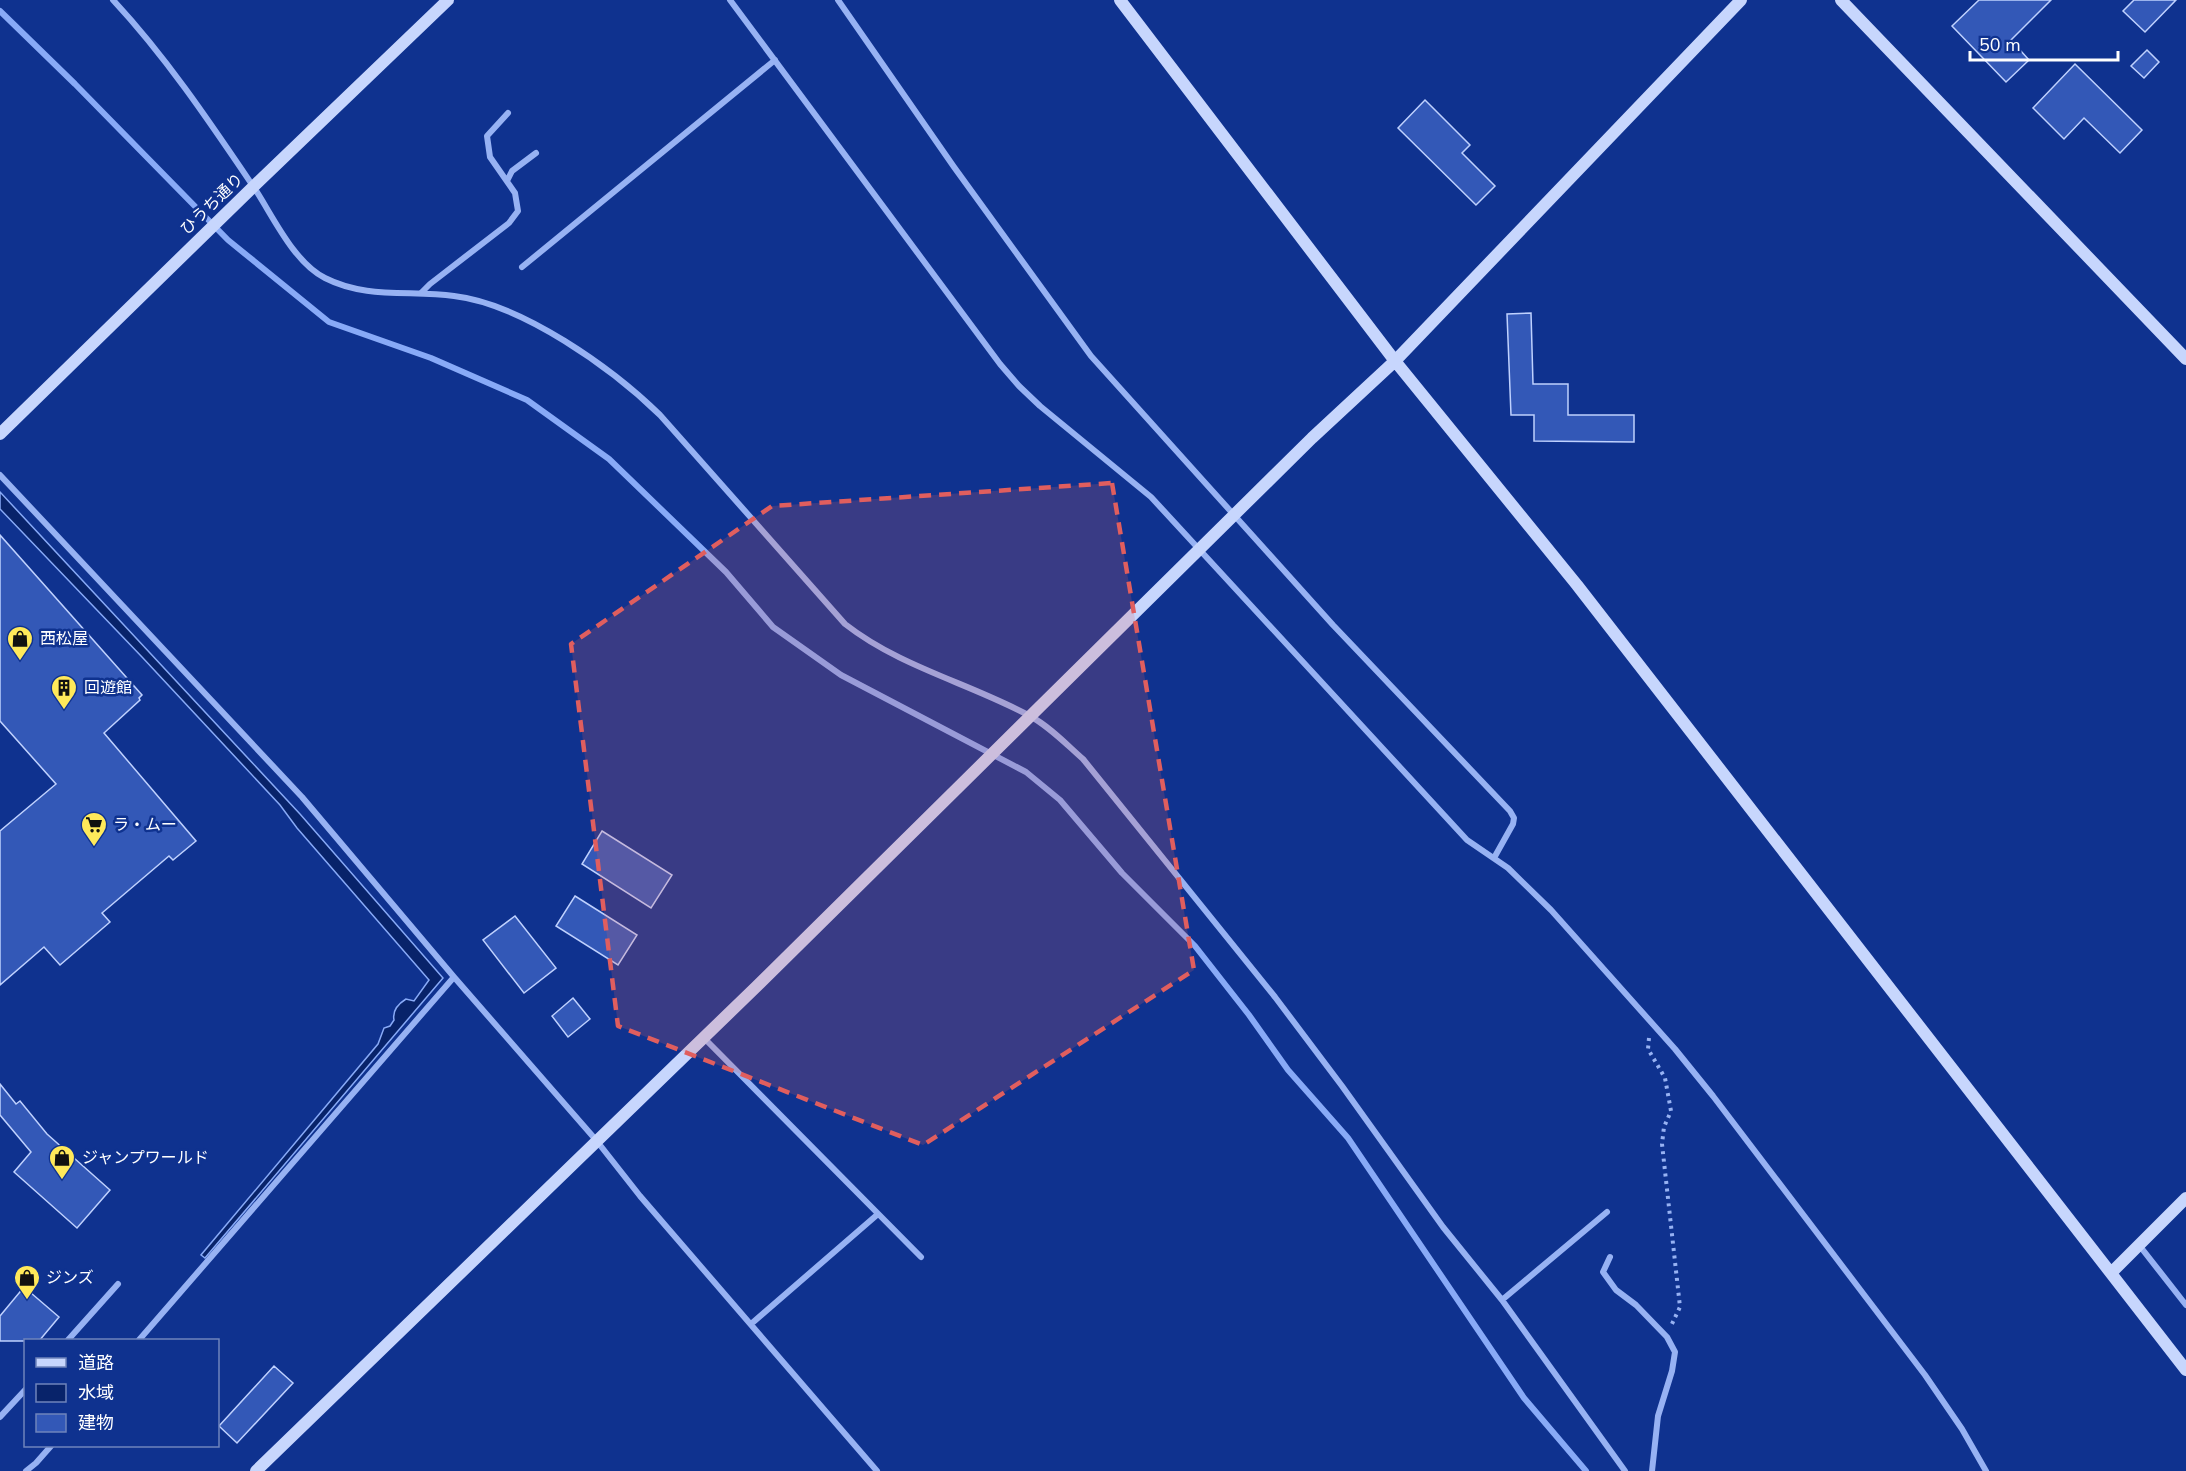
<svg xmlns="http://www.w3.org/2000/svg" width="2186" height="1471" font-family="'Nunito Sans','Noto Sans JP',sans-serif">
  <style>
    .water { fill: #08236a; stroke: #88aaf7; stroke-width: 1.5 }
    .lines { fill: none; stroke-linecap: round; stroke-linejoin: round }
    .stream { stroke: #88aaf7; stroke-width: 6 }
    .building { fill: #3358b7; stroke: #bfd1fe; stroke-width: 1.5 }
    .path { stroke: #97b2f3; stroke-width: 4; stroke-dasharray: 3 4.5; stroke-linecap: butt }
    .street { stroke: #97b2f3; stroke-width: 6 }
    .secondary { stroke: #c7d6fd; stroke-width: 12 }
    .marked { fill: #e05e5e; fill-opacity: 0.2; stroke: #e05e5e; stroke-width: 4.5; stroke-dasharray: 12 8; stroke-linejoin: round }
    .labels { text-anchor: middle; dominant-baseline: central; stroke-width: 5; stroke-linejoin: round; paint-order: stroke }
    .street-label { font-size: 16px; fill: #fff; stroke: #0f328f }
    .poi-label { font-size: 16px; fill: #fff; stroke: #0f328f; text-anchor: start }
  </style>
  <rect width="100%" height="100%" fill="#0f328f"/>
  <path class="water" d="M0,492L300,814L443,978L205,1258L201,1255L378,1044L384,1028L390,1026L394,1020C392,1010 398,1004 406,999L414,1001L429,980L297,828L280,805L142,657L0,509Z"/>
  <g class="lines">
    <path class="stream" d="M0,11L75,84L228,240L329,322L431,358L527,400L609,459L726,572L773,627L841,675L1026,772L1060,800L1122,873L1195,946L1249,1015L1288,1070L1348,1138L1524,1398L1586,1471"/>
  </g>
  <path class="building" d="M1979,0H2051L2011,40L2029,60L2006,82L1952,26Z
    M2134,0H2176L2145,32L2123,11Z
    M2147,50L2159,62L2144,78L2131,66Z
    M2075,64L2142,130L2120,153L2084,118L2064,139L2033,108Z
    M1425,100L1470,145L1462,153L1495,186L1476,205L1398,128Z
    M1531,313L1533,384H1568V415H1634V442L1534,441V415H1511L1507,314Z
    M0,535L142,695L139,698L140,700L104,733L196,841L173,860L169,856L102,913L110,922L60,965L44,947L0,985V831L56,784L0,721Z
    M602,831L672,875L651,908L582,864Z
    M575,896L637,935L618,965L556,926Z
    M515,916L556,968L524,993L483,940Z
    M573,998L590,1019L568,1037L552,1016Z
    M0,1084L16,1104L20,1101L47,1134L110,1190L77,1228L14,1172L31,1152L0,1115Z
    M24,1287L59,1317L39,1341H0V1316Z
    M274,1366L293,1383L237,1443L219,1426Z"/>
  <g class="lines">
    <path class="path" d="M1649,1038L1648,1049L1665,1078L1671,1111L1664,1127L1662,1144L1680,1307L1671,1326"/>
    <path class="street" d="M113,0C166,57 209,121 253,186C272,214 293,262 325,278C366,299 410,290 454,296C522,304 612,368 660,415L845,624C900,667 969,683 1030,716C1050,727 1066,744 1083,759L1275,997L1342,1086L1443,1227L1502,1300L1625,1471
      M730,0L1000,364L1019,386L1040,406L1151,497L1467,840L1508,868L1551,910L1675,1049L1713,1096L1925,1375L1962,1429L1986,1471
      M838,0L954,167L1091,356L1333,625L1510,811L1514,818L1513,824L1494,858
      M507,181L512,171L536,153
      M522,267L775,60
      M421,293L430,284L509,223L518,211L515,193L490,157L487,136L508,113
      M0,475L302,797L454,977L596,1140L640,1196L877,1471
      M704,1038L921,1257
      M2139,1245L2186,1305
      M1610,1257L1603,1272L1616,1290L1636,1305L1667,1337L1675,1352L1672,1371L1658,1416L1652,1471
      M1502,1300L1607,1212
      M751,1324L878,1214
      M68,1340L118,1284
      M139,1340L454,977
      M0,1417L26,1389
      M26,1471L36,1463L51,1446"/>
    <path class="secondary" d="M1120,0L1395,361L1577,585L2186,1370
      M1841,0L2186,359
      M0,434L253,187L448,0
      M2111,1273L2186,1198
      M256,1471L756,987L1312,438L1395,361L1741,0"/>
  </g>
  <path class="marked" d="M1112,483L1194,970L923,1145L618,1026L571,644L772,506Z"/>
  <defs>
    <symbol id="shop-pin" viewBox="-11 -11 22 30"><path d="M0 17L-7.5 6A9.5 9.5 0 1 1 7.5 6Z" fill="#ffe95a" stroke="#0f328f"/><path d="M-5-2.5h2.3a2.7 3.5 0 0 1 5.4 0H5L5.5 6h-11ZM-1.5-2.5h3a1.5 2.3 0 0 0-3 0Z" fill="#111"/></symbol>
    <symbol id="building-pin" viewBox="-11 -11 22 30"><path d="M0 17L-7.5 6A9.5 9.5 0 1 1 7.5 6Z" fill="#ffe95a" stroke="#0f328f"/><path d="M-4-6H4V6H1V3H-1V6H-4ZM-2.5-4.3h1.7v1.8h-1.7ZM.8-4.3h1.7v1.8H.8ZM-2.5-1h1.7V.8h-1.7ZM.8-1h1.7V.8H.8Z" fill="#111"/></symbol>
    <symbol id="supermarket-pin" viewBox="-11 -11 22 30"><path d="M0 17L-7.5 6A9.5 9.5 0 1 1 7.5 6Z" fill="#ffe95a" stroke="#0f328f"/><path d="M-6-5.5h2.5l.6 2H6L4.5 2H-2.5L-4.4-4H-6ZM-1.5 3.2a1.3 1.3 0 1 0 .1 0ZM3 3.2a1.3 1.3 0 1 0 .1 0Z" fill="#111"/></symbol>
  </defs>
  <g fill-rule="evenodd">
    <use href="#shop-pin" x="5" y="624" width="30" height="40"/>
    <use href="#building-pin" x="49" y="673" width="30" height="40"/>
    <use href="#supermarket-pin" x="79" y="810" width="30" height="40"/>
    <use href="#shop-pin" x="47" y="1143" width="30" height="40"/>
    <use href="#shop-pin" x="12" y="1263" width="30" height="40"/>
  </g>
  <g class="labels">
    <g class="street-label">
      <text transform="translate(212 204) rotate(-44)">ひうち通り</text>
    </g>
    <g class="poi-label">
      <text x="40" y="639">西松屋</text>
      <text x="84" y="688">回遊館</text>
      <text x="113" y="825">ラ・ムー</text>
      <text x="82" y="1158">ジャンプワールド</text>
      <text x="46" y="1278">ジンズ</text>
    </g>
  </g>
  <rect x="24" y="1339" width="195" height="108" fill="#0f328f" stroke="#6f84bc" stroke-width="1.5"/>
  <rect x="36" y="1358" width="30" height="9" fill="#c7d6fd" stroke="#6f84bc" stroke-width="1.5"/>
  <text x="78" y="1369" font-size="18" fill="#ffffff">道路</text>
  <rect x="36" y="1384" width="30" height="18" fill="#08236a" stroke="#6f84bc" stroke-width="1.5"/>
  <text x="78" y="1399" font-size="18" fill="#ffffff">水域</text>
  <rect x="36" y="1414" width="30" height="18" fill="#3358b7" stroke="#6f84bc" stroke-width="1.5"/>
  <text x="78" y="1429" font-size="18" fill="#ffffff">建物</text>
  <path d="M1970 51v9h148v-9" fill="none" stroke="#ffffff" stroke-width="3"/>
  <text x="1979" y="51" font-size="18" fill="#ffffff" stroke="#0f328f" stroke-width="4.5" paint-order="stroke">50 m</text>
</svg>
